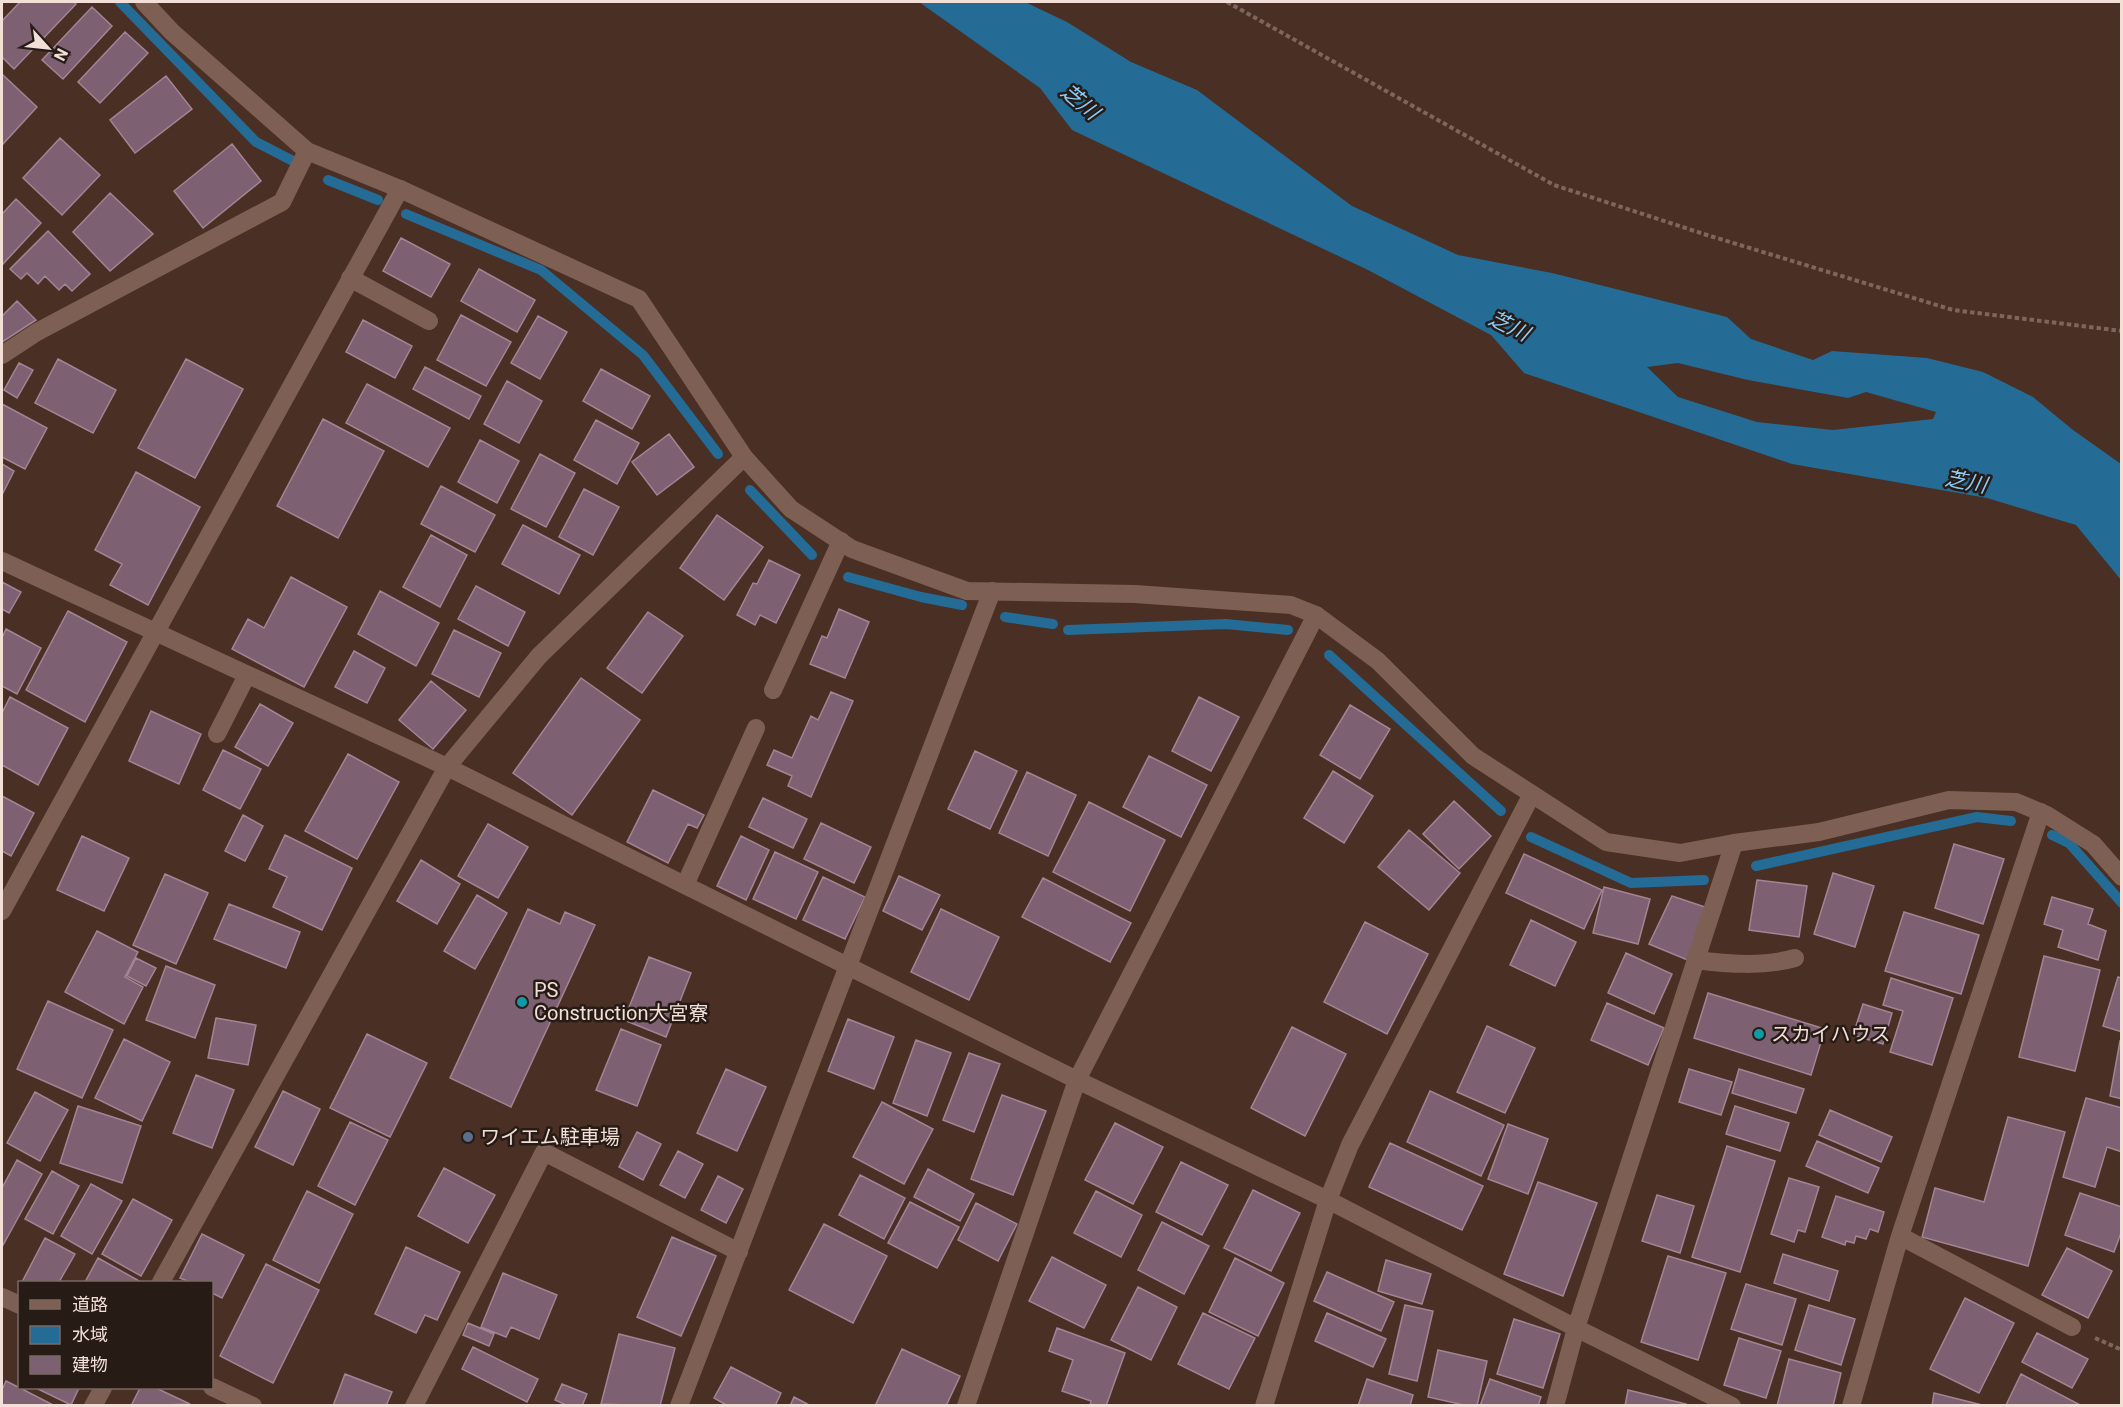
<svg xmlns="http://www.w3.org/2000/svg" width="2123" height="1407" font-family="Roboto,'Noto Sans JP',sans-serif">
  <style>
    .water { fill: #246b96; fill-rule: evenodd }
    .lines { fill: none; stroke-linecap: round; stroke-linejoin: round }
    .stream { stroke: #246b96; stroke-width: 10 }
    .building { fill: #7d6071; stroke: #a28495; stroke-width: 1.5 }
    .path { stroke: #7e665c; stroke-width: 4; stroke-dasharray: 4.5 3; stroke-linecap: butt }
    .lane { stroke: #7e5f53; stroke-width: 18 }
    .street { stroke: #7e5f53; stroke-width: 18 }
    .culture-dot { fill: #0f9aa8; stroke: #271b16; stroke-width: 2 }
    .service-dot { fill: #5c6f8a; stroke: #271b16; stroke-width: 2 }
    .labels { text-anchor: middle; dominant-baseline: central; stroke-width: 5; stroke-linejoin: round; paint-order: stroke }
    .poi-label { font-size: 20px; fill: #f1dfd8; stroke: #271b16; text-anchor: start }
    .water-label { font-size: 21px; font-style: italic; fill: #8cccf8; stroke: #271b16 }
  </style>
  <rect width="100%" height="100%" fill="#4a2f24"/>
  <path class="water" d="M919,2H1025L1067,22L1131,62L1197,90L1352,206L1458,255L1552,273L1727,317L1751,339L1813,360L1832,351L1927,358L1983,372L2033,397L2073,430L2121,464V580L2076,525L1987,498L1792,464L1524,373L1491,335L1368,270L1072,130L1040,88ZM1678,363L1748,380L1848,398L1866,392L1936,412L1933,419L1833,430L1757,422L1678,397L1647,367Z"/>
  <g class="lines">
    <path class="stream" d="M120,2L256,142L293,161
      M328,180L378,200
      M406,214L541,270L643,355L718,454
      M750,490L812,555
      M848,577L921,597L962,605
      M1005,617L1053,624
      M1068,630L1226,624L1288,630
      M1329,655L1501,811
      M2052,835L2069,843L2122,903
      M1531,837L1631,883L1704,880
      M1756,866L1977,817L2011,821"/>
  </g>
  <path class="building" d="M20,2H74L76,4L14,69L2,57V21Z
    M92,7L112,26L63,79L42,60Z
    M125,32L148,53L100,103L78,82Z
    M3,75L37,107L2,145V76Z
    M166,76L192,109L135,153L110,120Z
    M60,138L100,175L62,215L23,178Z
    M232,144L261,181L203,228L174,191Z
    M110,193L153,234L110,271L73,232Z
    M16,199L41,223L2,265V214Z
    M48,231L90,274L72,291L65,284L59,290L45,276L38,284L27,273L21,279L10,269Z
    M401,238L450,264L431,297L383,271Z
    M479,269L535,300L517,332L461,301Z
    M17,301L36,320L2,342V316Z
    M461,315L511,342L486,386L437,360Z
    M538,316L567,332L540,379L511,363Z
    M363,320L412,346L395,378L346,352Z
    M58,359L116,390L93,433L35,403Z
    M186,359L243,389L195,478L138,448Z
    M19,363L33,370L17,398L4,390Z
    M425,367L481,396L469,419L413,389Z
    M601,369L650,396L632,429L583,401Z
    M507,381L542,401L519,443L484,424Z
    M367,384L450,428L428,467L346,423Z
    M2,404L47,428L25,469L2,457Z
    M323,419L384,451L338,538L277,506Z
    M596,420L639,443L617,484L574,460Z
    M669,434L694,467L657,495L632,462Z
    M480,440L519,461L497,503L458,482Z
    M540,454L575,473L546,527L511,509Z
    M2,464L14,471L2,495Z
    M136,472L200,507L148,605L110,585L122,564L95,550Z
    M441,486L495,515L475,552L421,524Z
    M584,489L619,507L593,555L559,537Z
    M717,515L763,547L724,600L680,568Z
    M523,525L580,555L559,594L502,564Z
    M431,535L467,555L440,607L403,587Z
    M769,560L800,575L776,623L760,615L755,625L737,615L753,583L757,584Z
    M291,577L347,607L304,687L232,649L248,619L264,628Z
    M2,582L21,592L9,613L2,609Z
    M476,586L525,612L508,646L458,619Z
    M380,591L439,623L416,666L358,634Z
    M839,609L869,622L845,678L810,664L822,636L827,638Z
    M68,611L127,642L85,722L26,690Z
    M648,612L683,636L642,693L607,668Z
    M6,629L41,648L17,694L2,686V638Z
    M454,630L501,653L479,697L432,674Z
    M354,651L385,668L367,703L335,687Z
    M581,678L640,720L572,815L513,773Z
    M431,681L466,710L433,749L399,720Z
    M831,692L853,701L811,797L788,786L792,776L767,765L774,750L792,758L811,716L818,720Z
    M10,697L68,728L38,785L2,765V713Z
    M1199,697L1239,717L1211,771L1172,751Z
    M260,704L293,723L268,766L235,747Z
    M1350,705L1390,729L1360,779L1320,755Z
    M151,711L201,734L179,784L129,761Z
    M223,750L261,769L240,809L203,790Z
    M975,751L1017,771L990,829L948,809Z
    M348,754L399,782L357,859L305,831Z
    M1149,756L1207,785L1181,837L1123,807Z
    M1333,771L1373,796L1344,843L1304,818Z
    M1027,772L1076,795L1048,856L999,833Z
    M653,790L704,815L697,828L688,824L668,863L627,842Z
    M2,796L34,813L11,856L2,851Z
    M763,798L807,819L793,848L749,827Z
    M1454,801L1491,836L1459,869L1423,834Z
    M1089,802L1165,840L1130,911L1053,872Z
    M243,815L263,826L245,861L225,851Z
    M821,823L871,847L854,883L804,859Z
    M488,824L528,847L498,898L458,876Z
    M1409,830L1460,873L1429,910L1378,867Z
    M285,835L352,868L322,930L273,907L287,877L269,869Z
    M82,836L129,858L104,911L57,890Z
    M741,836L769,850L746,900L717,886Z
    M1954,844L2004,859L1983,924L1935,908Z
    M775,852L818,872L796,919L753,899Z
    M1524,854L1602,890L1584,929L1506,893Z
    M421,860L460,884L437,924L397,901Z
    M1833,873L1874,886L1855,947L1814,934Z
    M165,874L208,893L176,964L133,945Z
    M899,876L940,895L922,930L883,911Z
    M823,877L865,897L845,939L803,920Z
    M1043,878L1131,923L1110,962L1022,917Z
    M1757,880L1807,886L1799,937L1749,930Z
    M1604,887L1650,899L1638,944L1593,933Z
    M477,895L507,913L475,969L444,951Z
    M1672,896L1708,908L1690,961L1649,944Z
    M2052,897L2093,909L2088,924L2106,931L2098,960L2058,947L2063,930L2044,924Z
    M229,904L300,932L286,968L214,939Z
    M528,909L560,924L565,912L595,925L511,1107L450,1078Z
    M941,909L999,937L969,1000L911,972Z
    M1904,912L1979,935L1961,994L1885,971Z
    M1531,920L1576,942L1555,986L1510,965Z
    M1365,922L1428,954L1387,1034L1324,1002Z
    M97,931L138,952L125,977L143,987L124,1024L65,992Z
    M1626,953L1672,974L1654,1014L1608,993Z
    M2044,956L2100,970L2075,1071L2019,1057Z
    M649,957L691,973L666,1037L624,1020Z
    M136,958L156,968L146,986L127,976Z
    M166,966L215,985L195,1038L146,1020Z
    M2118,977L2122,978V1032L2103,1026Z
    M1891,978L1953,998L1932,1065L1890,1052L1903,1011L1883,1005Z
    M1708,993L1825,1029L1811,1075L1694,1038Z
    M48,1001L113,1030L82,1098L17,1069Z
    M1607,1003L1664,1028L1648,1065L1591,1040Z
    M1863,1004L1892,1013L1883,1044L1853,1035Z
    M216,1018L256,1025L248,1065L208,1058Z
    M848,1019L894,1037L874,1089L828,1071Z
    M1487,1026L1535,1048L1505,1113L1457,1092Z
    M1292,1027L1346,1054L1305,1136L1251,1108Z
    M621,1029L661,1045L637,1106L596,1090Z
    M367,1034L427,1063L390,1137L330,1108Z
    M124,1039L170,1062L142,1121L95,1098Z
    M916,1040L951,1053L927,1116L893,1103Z
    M2120,1041L2122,1042V1099L2110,1096Z
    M969,1053L1000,1064L974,1132L943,1120Z
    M726,1069L766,1087L737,1151L697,1133Z
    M1689,1069L1732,1082L1721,1115L1679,1102Z
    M1739,1069L1804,1089L1796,1113L1732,1093Z
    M196,1075L234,1090L212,1148L173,1133Z
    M283,1091L320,1109L293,1165L255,1147Z
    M1430,1091L1504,1125L1481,1176L1407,1142Z
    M35,1092L68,1110L40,1161L7,1143Z
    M1002,1095L1046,1111L1013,1195L971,1179Z
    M2086,1098L2122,1108V1152L2107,1147L2095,1187L2063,1177Z
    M882,1102L933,1129L904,1184L853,1157Z
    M78,1106L141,1126L122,1183L60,1163Z
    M1735,1106L1789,1123L1780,1151L1726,1134Z
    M1830,1110L1892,1137L1881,1162L1819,1135Z
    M2008,1117L2065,1132L2028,1266L1922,1237L1935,1188L1984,1202Z
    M350,1122L388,1140L355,1205L318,1186Z
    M1115,1123L1163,1147L1133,1204L1085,1180Z
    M1508,1124L1548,1139L1528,1194L1488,1179Z
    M637,1132L661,1144L643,1180L619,1167Z
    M1817,1141L1879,1168L1868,1193L1806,1166Z
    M1390,1143L1483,1186L1462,1230L1369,1187Z
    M1727,1146L1775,1161L1740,1272L1692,1257Z
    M678,1151L703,1164L685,1198L660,1185Z
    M17,1160L42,1174L2,1247V1188Z
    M1181,1162L1228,1185L1202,1235L1156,1212Z
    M444,1168L495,1195L468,1243L418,1216Z
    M928,1169L974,1194L960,1221L914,1197Z
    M52,1171L79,1186L53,1234L25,1219Z
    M860,1175L905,1198L884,1239L839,1215Z
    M718,1176L743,1189L726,1223L701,1210Z
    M1789,1178L1819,1187L1805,1232L1798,1230L1794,1242L1771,1234Z
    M1538,1182L1597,1203L1563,1296L1504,1274Z
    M91,1184L122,1201L92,1254L61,1236Z
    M1253,1190L1300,1213L1271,1271L1224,1248Z
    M307,1191L353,1214L319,1283L273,1260Z
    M1096,1191L1142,1215L1121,1257L1074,1233Z
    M2080,1193L2122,1207V1230L2114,1252L2065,1235Z
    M1657,1195L1694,1206L1680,1253L1642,1241Z
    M1836,1196L1884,1212L1878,1232L1870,1229L1866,1239L1856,1236L1854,1243L1846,1241L1845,1245L1822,1237Z
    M133,1199L172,1220L141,1276L102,1254Z
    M910,1202L959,1227L937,1268L888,1243Z
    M976,1203L1017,1224L998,1261L958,1240Z
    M1162,1222L1209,1246L1184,1294L1138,1270Z
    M824,1224L887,1256L853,1323L789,1290Z
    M202,1234L244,1255L222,1298L212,1293V1282H190L180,1278Z
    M672,1237L716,1256L681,1336L637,1317Z
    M45,1238L75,1254L59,1282H22Z
    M406,1247L460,1272L437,1320L425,1315L416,1333L375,1314Z
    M2067,1248L2112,1271L2088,1318L2042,1295Z
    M1783,1254L1838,1271L1829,1301L1774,1283Z
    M1668,1256L1726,1273L1698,1360L1641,1342Z
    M1052,1257L1106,1285L1084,1328L1029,1301Z
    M98,1258L141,1282H85Z
    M1235,1258L1284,1283L1258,1336L1209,1312Z
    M1386,1260L1431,1274L1422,1304L1378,1291Z
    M266,1264L319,1290L273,1383L220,1356Z
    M1327,1272L1394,1302L1381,1331L1314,1301Z
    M503,1273L557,1295L539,1339L511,1327L506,1337L481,1327Z
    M1746,1284L1796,1299L1782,1345L1731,1329Z
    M1138,1287L1177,1307L1151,1360L1111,1340Z
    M1965,1298L2014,1323L1979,1393L1930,1369Z
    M1405,1305L1433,1311L1417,1381L1389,1374Z
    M1809,1305L1855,1319L1841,1365L1795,1350Z
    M1203,1313L1255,1338L1229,1389L1178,1364Z
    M1327,1313L1386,1339L1373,1367L1315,1341Z
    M1514,1319L1560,1334L1543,1388L1497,1374Z
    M468,1323L494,1334L489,1346L463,1335Z
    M1057,1328L1125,1353L1106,1406H1090L1091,1401L1062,1391L1073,1360L1049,1351Z
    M2037,1333L2088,1359L2072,1388L2022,1362Z
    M619,1334L675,1348L660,1406L601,1404Z
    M1739,1338L1781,1351L1766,1398L1724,1385Z
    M473,1347L538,1379L527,1402L462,1369Z
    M902,1349L960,1376L946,1406H875Z
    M1438,1350L1487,1361L1477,1406H1468L1428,1397Z
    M1789,1359L1841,1373L1833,1406H1777Z
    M731,1367L781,1393L775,1406H728L714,1398Z
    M345,1374L392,1392L386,1406H333Z
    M2021,1374L2082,1406H2007L2006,1405Z
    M1367,1379L1413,1395L1410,1406H1358Z
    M1490,1379L1541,1397L1538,1406H1480Z
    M6,1381L20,1388L55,1406H2V1390Z
    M562,1384L587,1394L582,1406H568L555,1400Z
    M36,1388H79L71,1405Z
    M140,1388H156L190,1404L131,1406Z
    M1628,1390L1686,1404L1685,1406H1625Z
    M1934,1393L1986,1406H1932Z
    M794,1397L811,1406H790Z"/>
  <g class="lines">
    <path class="path" d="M1227,2L1554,185L1707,235L1953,310L2122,331
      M2095,1338L2122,1350"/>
    <path class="lane" d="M350,278L429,321
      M773,690L841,541
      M685,885L756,728
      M2,911L400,189
      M1695,960C1728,964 1763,967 1795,958
      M1900,1236L2072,1327
      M161,1282L447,767L539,656L744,457
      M93,1406L103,1388
      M414,1406L544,1152L739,1252
      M679,1406L992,591
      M966,1406L1077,1080L1316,615
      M1555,1406L1576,1328L1734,843
      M1851,1406L1900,1236L2041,812"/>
    <path class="street" d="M144,2L172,32L307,151L400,189L639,299L744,457L791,509L852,549L967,591L1135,594L1291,605L1316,615L1378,661L1473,756L1606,842L1680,853L1734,843L1819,832L1949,800L2016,802L2047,815L2093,844L2122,877
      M2,355L37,332L282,202L307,151
      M2,561L447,767L1077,1080L1328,1200L1576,1328L1732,1406
      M217,734L247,675
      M2,1297L20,1305
      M212,1387L253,1406
      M1264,1406L1328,1200L1350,1145L1532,794"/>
  </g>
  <g class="culture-dot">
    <circle cx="522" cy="1002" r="6"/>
    <circle cx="1759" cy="1034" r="6"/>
  </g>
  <circle class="service-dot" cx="468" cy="1137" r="6"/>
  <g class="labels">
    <g class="poi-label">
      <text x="534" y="990">PS<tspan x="534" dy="23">Construction大宮寮</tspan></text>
      <text x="1771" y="1034">スカイハウス</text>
      <text x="480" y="1137">ワイエム駐車場</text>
    </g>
    <g class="water-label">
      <text transform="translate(1080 102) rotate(40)">芝川</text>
      <text transform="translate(1509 326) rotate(26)">芝川</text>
      <text transform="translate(1966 482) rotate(11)">芝川</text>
    </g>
  </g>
  <rect width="2123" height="1407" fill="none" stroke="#f1dfd8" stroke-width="6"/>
  <rect x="18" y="1281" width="195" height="108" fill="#271b16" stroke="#786964" stroke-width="1.5"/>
  <rect x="30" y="1300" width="30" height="9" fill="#7e5f53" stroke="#786964" stroke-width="1.5"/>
  <text x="72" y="1311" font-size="18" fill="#f1dfd8">道路</text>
  <rect x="30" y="1326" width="30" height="18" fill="#246b96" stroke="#786964" stroke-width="1.5"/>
  <text x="72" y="1341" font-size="18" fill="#f1dfd8">水域</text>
  <rect x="30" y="1356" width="30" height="18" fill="#7d6071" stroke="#786964" stroke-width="1.5"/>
  <text x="72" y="1371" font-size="18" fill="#f1dfd8">建物</text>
  <g transform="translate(48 48) rotate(117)" stroke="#271b16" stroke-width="4.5" paint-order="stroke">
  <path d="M0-4.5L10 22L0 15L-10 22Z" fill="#f1dfd8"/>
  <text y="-9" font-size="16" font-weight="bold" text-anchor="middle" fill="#f1dfd8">N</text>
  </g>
</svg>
